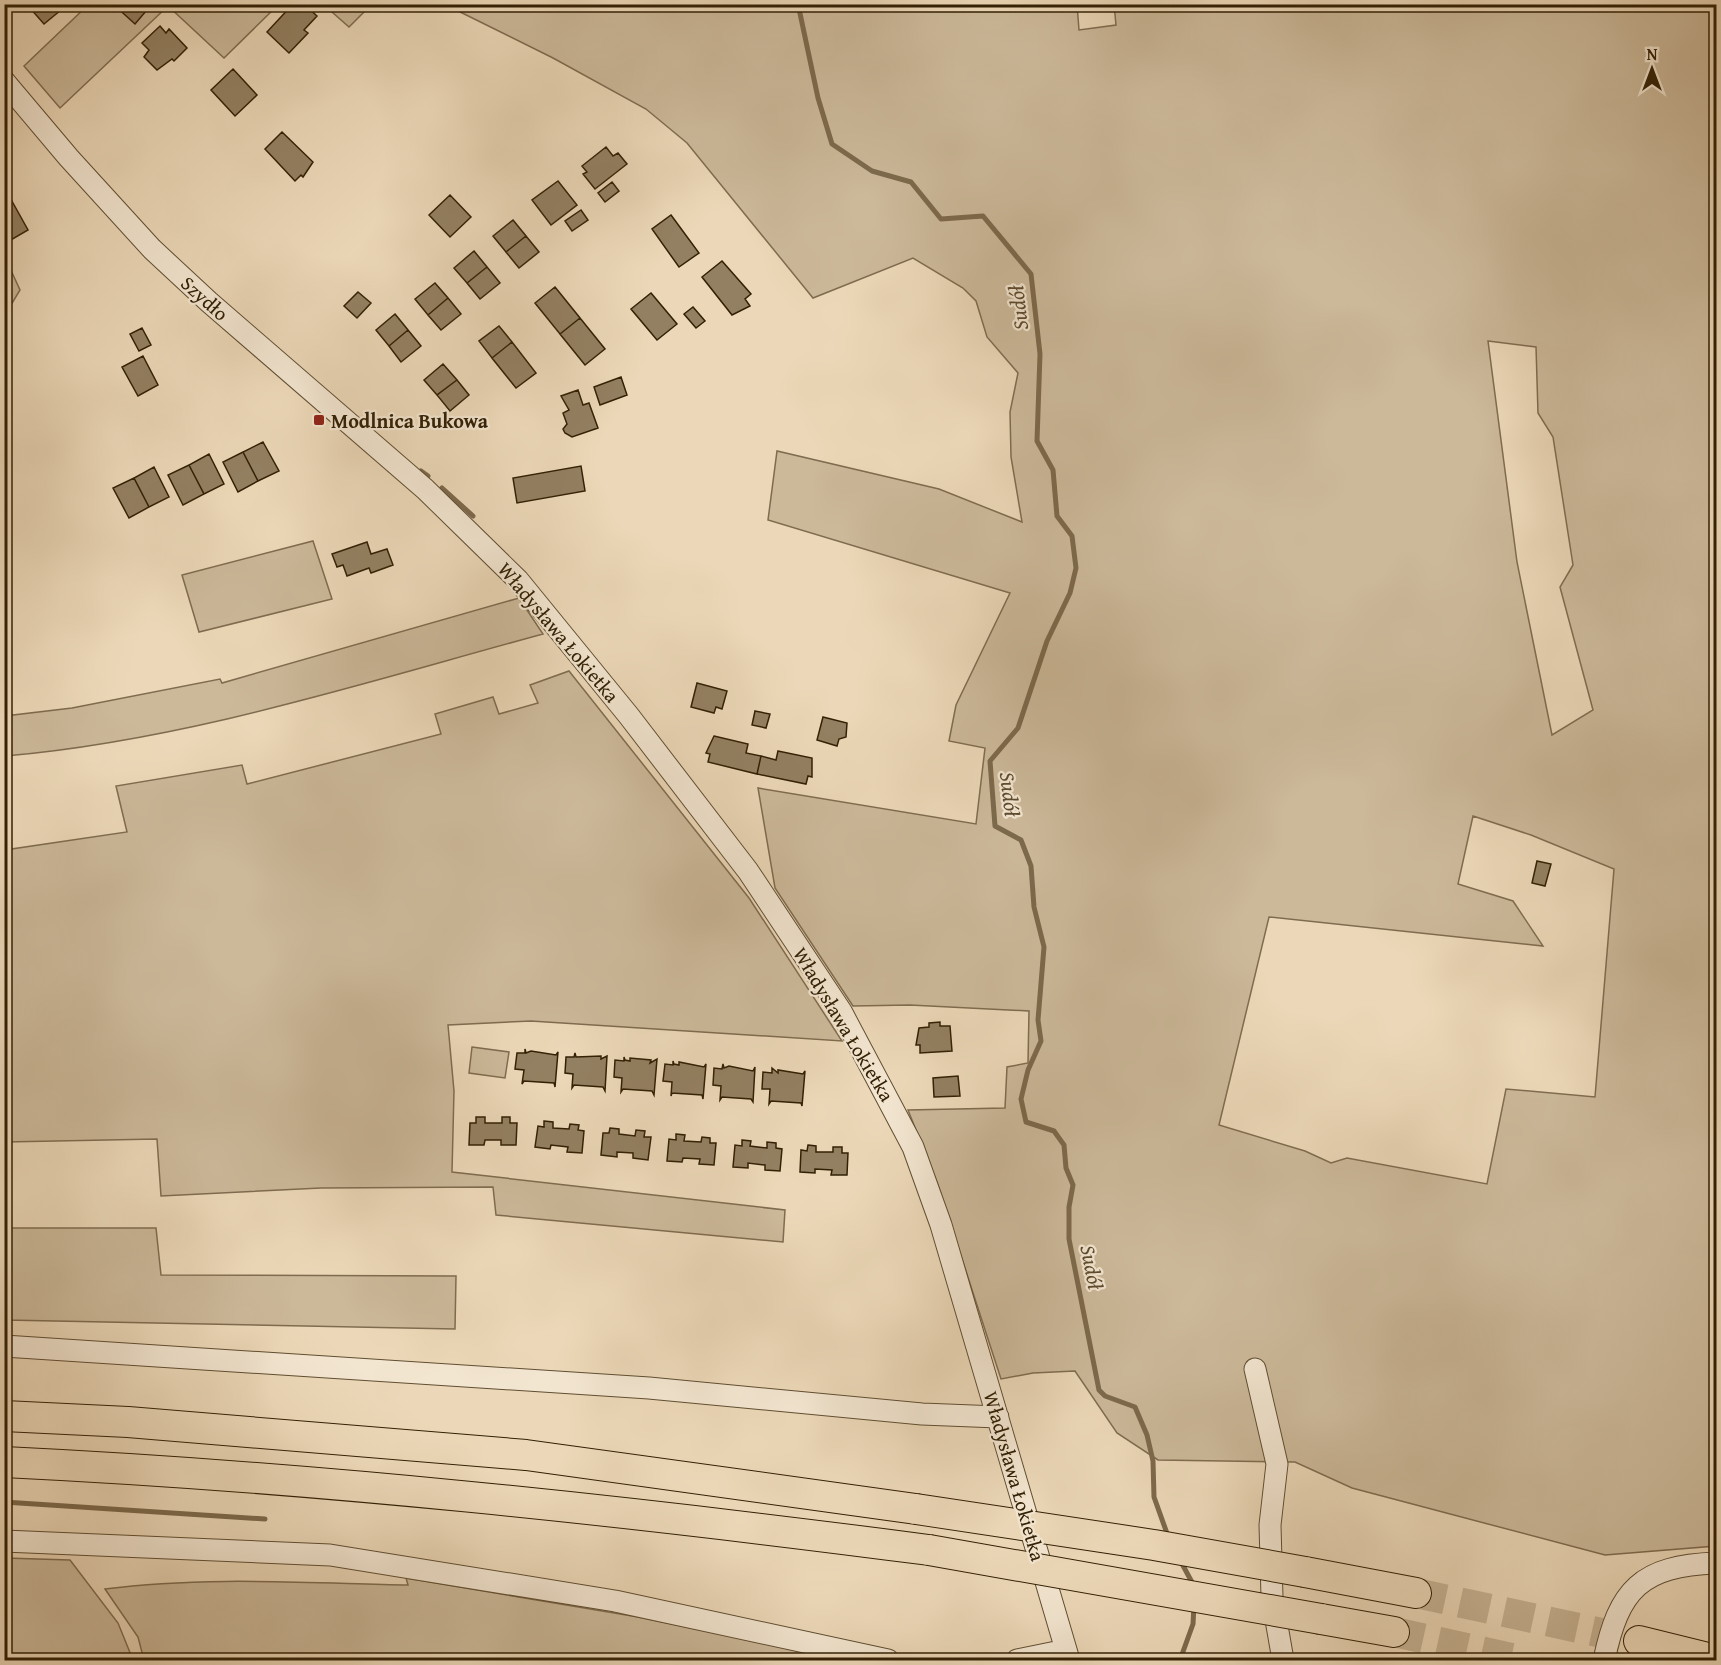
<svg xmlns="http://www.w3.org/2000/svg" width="1721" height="1665" font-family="'Gentium Book Plus',serif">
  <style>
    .green { fill: #ccb99a; stroke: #7f6c50; stroke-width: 1.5; fill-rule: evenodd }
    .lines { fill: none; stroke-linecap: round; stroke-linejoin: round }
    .stream { stroke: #7c694c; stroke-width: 5 }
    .building { fill: #938062; stroke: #322005; stroke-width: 1.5 }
    .highway-tunnel { stroke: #c7b394; stroke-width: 30; stroke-dasharray: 30 15; stroke-linecap: butt }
    .minor-casing { stroke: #604e32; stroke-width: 23 }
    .highway-casing { stroke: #322005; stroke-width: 32 }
    .minor { stroke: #f3e6d1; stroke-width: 21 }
    .highway { stroke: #ecd8b8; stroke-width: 30 }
    .highway-bridge-casing { stroke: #322005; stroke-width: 32; stroke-linecap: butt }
    .highway-bridge { stroke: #ecd8b8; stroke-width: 30 }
    .poi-dot { fill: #8f2418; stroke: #f3e6d1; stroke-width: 2 }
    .labels { text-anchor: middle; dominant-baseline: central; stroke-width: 4.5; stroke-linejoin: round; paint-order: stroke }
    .street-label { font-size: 20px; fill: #322005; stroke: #f3e6d1 }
    .poi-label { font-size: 20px; font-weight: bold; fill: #322005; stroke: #f3e6d1; text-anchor: start }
    .water-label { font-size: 21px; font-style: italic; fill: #5d4a2e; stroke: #f3e6d1 }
  </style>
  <rect width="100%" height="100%" fill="#ecd8b8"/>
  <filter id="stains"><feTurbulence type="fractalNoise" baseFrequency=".00333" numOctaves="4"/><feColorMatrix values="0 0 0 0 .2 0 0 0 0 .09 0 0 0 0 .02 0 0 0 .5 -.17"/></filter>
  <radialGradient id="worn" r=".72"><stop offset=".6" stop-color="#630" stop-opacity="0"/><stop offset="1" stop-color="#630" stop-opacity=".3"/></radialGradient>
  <path class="green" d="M1077,4L1079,30L1116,25L1114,4L1716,5V1546L1605,1555L1352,1488L1295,1462L1158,1460L1117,1433L1075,1371L1033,1373L1001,1379L938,1185L908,1110L1005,1108L1007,1067L1028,1063L1029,1011L910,1005L853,1006L775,888L758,788L976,824L985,748L949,741L956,705L1010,593L768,520L777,451L939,489L1022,522L1011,457L1010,412L1018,373L987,337L976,301L963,288L913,258L813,298L687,143L646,109L553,58L446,5ZM1488,341L1536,347L1538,413L1553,437L1573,565L1560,587L1593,710L1552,735L1517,562ZM1473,816L1531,835L1614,869L1595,1097L1506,1089L1487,1184L1347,1158L1331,1163L1305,1151L1219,1125L1269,917L1543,946L1513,901L1458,884Z
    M88,5H278L224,58L168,6L60,108L24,66Z
    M324,5H371L349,27Z
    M9,266L20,290L5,315V268Z
    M313,541L332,599L199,632L182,575Z
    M519,598L543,634C366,682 188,740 5,756V716L72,708L220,679L222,683Z
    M569,671L749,898L842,1041L531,1021L448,1025L454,1091L452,1172L785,1210L783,1242L496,1215L493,1187L321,1188L161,1196L157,1139L5,1142V850L127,832L116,786L242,765L247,784L441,734L435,714L493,697L499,714L538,703L530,685Z
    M472,1047L509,1052L505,1078L469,1073Z
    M5,1228H156L161,1275L456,1276L455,1329L5,1320Z
    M5,1558L70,1560L118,1623L133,1660H5Z
    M406,1578L638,1617L847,1660H144L138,1637L105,1589C205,1576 307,1583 408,1585Z"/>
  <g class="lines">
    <path class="stream" d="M798,4L818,98L832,144L872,171L911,182L941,219L983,216L1031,274L1040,354L1037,441L1053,470L1057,516L1072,536L1076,568L1070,593L1047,641L1018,728L990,761L995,826L1021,840L1031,866L1034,907L1044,947L1038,1020L1041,1041L1028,1070L1021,1099L1026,1122L1054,1131L1064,1145L1066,1168L1073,1185L1069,1207V1239L1099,1390L1105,1396L1135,1407L1147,1435L1153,1461L1154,1497L1169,1539
      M421,471L428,476
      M442,488L473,516
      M4,1502L265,1519
      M1180,1560L1194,1586
      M1180,1660L1193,1624L1194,1605"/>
  </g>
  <path class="building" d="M34,4H66L67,5L44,24L30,8Z
    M113,4H152L135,24Z
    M293,4H304L317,16L304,30L308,33L289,53L267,32Z
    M160,26L166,33L169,29L187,48L174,61L172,59L157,70L144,57L149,50L142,43Z
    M233,69L257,95L235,116L211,90Z
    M282,132L313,162L303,177L301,175L295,181L265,149Z
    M606,147L613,156L618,153L627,164L595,189L583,174L587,172L582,166Z
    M558,181L577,205L551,225L532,200Z
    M612,182L619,191L605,202L598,193Z
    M8,194L28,230L4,244V196Z
    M450,195L471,217L450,237L429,215Z
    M581,210L588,220L572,231L565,221Z
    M671,215L699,253L679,267L652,229Z
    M513,220L526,236L506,252L493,236Z
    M526,236L539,252L519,268L506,252Z
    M474,251L487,267L467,283L454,268Z
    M722,261L751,294L745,299L750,306L732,315L702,277Z
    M487,267L500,283L480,299L467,283Z
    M435,283L448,298L428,315L415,299Z
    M555,287L580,318L560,334L535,303Z
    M358,292L371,303L357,318L344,306Z
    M651,293L677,324L657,340L631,309Z
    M448,298L461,314L441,330L428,315Z
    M693,307L705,321L696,328L684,314Z
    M395,314L408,330L389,346L376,330Z
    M580,318L605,349L585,365L560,334Z
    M499,326L512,342L492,358L479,341Z
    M142,328L151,345L139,351L130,334Z
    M408,330L421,346L401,362L389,346Z
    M512,342L536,373L516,388L492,358Z
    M143,356L158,385L138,396L122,367Z
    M443,364L457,380L437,395L424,380Z
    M621,377L627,395L600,405L594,387Z
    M457,380L469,395L450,411L437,395Z
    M578,390L583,405L589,403L598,428L572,437L565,433L563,429L567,424L563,413L569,410L561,396Z
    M263,442L279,471L258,481L243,452Z
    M243,452L258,481L238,492L223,462Z
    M209,454L224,484L204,494L189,465Z
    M189,465L204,494L183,505L168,475Z
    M581,466L585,491L517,503L513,478Z
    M154,467L169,497L149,507L134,478Z
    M134,478L149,507L129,518L113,488Z
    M367,542L371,554L387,549L393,565L371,573L369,568L347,576L343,565L337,567L332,554Z
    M697,683L727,691L722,709L716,707L714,713L691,707Z
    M755,711L770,714L766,728L752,725Z
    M823,717L847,723L846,737L839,739L837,746L817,740Z
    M714,736L748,744L746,753L761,756L757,774L708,762L710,754L706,753Z
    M778,751L812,758V777L808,776L806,784L757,774L761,756L776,760Z
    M1537,861L1551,864L1545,886L1532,883Z
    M940,1022V1026H950L952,1051L920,1053V1045H916L919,1028L929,1027V1023Z
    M525,1049L526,1053L531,1051L556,1055L558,1052L555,1087L554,1083L524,1081L522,1084L524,1070L515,1069L517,1053H525Z
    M575,1053L576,1057L601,1056V1059L607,1056L605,1091L603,1087L574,1085L572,1088L573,1074L565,1073L566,1057H574Z
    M624,1057L625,1060L630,1061V1058L651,1060L650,1063L657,1059L654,1095L652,1091L623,1089L621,1092L622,1078L614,1077L615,1060L624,1061Z
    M673,1061L674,1064L679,1065V1062L704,1067L706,1064L703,1099L702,1095L672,1093L671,1096L672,1082L663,1081L665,1064L673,1065Z
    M723,1064L724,1068L729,1066L753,1071L755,1067L753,1102L751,1099L722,1097L720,1100L721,1086L713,1085L714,1068L722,1069Z
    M772,1068L778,1073V1070L803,1074L805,1071L802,1106L801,1103L771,1101L769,1104L770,1089H762L763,1072L772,1073Z
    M958,1076L960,1096L934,1097L933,1078Z
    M476,1117H485V1123H502V1117H510V1123H517L516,1145H501V1140H485L484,1145H469L470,1123H476Z
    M544,1121L553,1122V1128L569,1129L570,1124L579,1125L578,1130L584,1131L582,1153L567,1152L568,1147L551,1145L550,1149L535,1147L538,1126L544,1127Z
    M610,1128L619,1129V1134L635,1136L636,1130L645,1131L644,1137H651L648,1160L633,1158V1153L617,1152V1157L601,1155L603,1133H609Z
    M676,1134L685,1135L684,1141L701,1142L702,1137L710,1138V1143H716L714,1165L699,1164L700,1159L683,1158L682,1162L667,1161L669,1139L676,1140Z
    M742,1140L751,1141L750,1146L767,1148V1142L776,1143V1148L782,1149L780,1171L765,1170V1165L748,1163V1168L733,1167L735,1145L742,1146Z
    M808,1145L816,1146V1152H833V1147H842V1153H848L847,1175H831L832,1170L815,1169V1173L800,1172L801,1150L807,1151Z"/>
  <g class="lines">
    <path class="highway-tunnel" d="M1416,1593L1639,1641
      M1394,1632L1521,1660"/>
    <defs>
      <path id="minor" d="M4,81L69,158L152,249L209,302L425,489L518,580L629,716L748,871L841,1011L913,1147L941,1225L1069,1660
        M4,1346L649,1388L922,1414L998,1417
        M1255,1369L1277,1464L1270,1525L1272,1597L1283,1660
        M4,1541L330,1555L615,1601L888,1660
        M1017,1660L1066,1650
        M1604,1660C1619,1589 1641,1566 1716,1563"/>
      <path id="highway" d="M4,1416L128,1422L526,1455L916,1509
        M4,1462C314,1477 622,1510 929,1550
        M1305,1572L1416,1593
        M1321,1619L1394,1632
        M1639,1641L1716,1660"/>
    </defs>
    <use href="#minor" class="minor-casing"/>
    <use href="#highway" class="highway-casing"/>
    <use href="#minor" class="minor"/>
    <use href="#highway" class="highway"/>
    <defs>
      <path id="highway-bridge" d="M916,1509L1154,1545L1305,1572
        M929,1550L1321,1619"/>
    </defs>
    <use href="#highway-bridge" class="highway-bridge-casing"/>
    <use href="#highway-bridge" class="highway-bridge"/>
  </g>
  <rect class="poi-dot" x="313" y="414" width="12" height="12" rx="3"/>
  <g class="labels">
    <g class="street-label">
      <text transform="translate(205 298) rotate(42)">Szydło</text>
      <text transform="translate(559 632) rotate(50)">Władysława Łokietka</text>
      <text transform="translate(844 1024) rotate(59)">Władysława Łokietka</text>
      <text transform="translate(1015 1476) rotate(74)">Władysława Łokietka</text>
    </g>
    <g class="poi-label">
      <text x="331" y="420">Modlnica Bukowa</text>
    </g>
    <g class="water-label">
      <text transform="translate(1018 308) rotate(-97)">Sudół</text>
      <text transform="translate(1010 794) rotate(83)">Sudół</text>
      <text transform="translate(1092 1267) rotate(79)">Sudół</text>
    </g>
  </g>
  <rect width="1721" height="1665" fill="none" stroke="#ecd8b8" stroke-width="24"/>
  <rect x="6" y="6" width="1709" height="1653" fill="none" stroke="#322005" stroke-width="3"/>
  <rect x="12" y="12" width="1697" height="1641" fill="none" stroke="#322005" stroke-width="1.5"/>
  <g transform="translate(1652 69)" stroke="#f3e6d1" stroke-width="4.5" paint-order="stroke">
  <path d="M0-4.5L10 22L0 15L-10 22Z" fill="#322005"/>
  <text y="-9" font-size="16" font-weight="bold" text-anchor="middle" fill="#322005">N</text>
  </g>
  <rect width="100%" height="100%" filter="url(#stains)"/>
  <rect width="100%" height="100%" fill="url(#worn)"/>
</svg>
